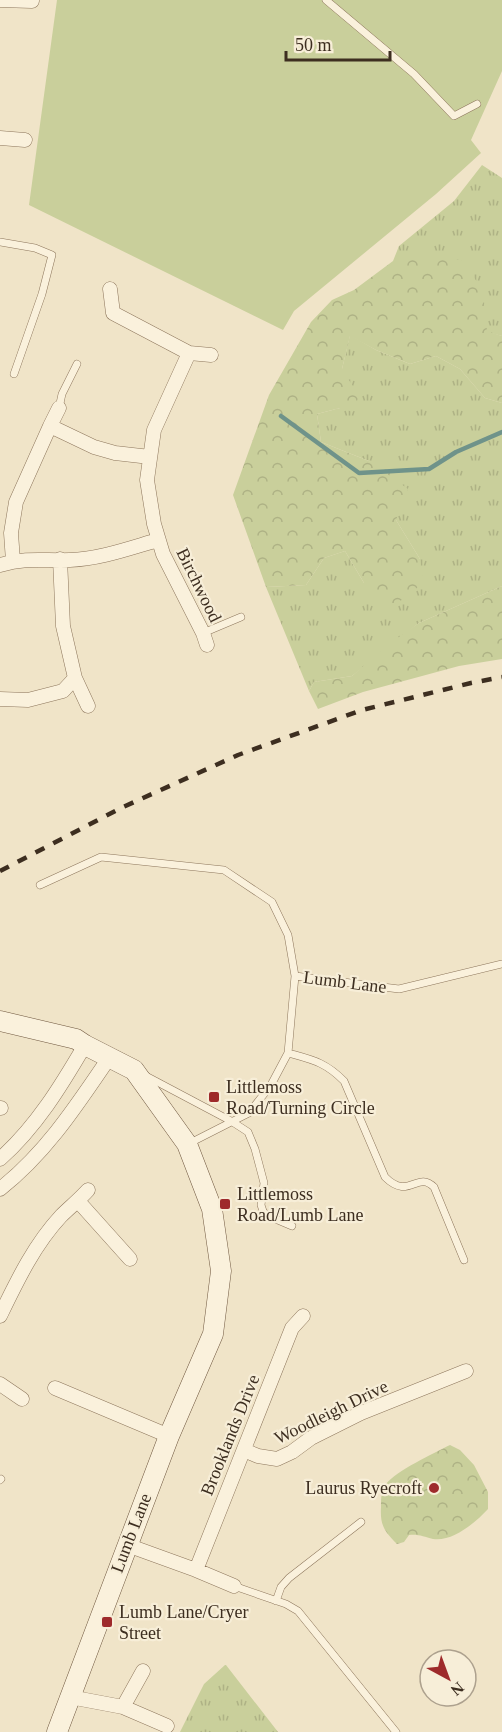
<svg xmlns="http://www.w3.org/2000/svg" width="502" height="1732" font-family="Georgia,serif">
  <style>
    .grass { fill: url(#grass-tufts) }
    .forest { fill: url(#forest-crowns) }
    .pitch { fill: #c9cf9b }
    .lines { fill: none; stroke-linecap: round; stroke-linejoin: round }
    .stream { stroke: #6f938a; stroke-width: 4.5 }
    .lane-casing { stroke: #8d765c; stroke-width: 8 }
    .street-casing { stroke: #8d765c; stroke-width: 15 }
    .secondary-casing { stroke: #6f573f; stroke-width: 21 }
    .lane { stroke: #faf1dc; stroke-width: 7 }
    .street { stroke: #faf1dc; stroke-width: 14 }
    .secondary { stroke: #faf1dc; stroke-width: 20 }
    .rail { stroke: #3d2e20; stroke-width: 4.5; stroke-dasharray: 10 10; stroke-linecap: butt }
    .poi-dot { fill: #9e2a2b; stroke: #f7eed8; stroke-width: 2 }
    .labels { text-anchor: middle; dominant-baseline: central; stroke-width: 4.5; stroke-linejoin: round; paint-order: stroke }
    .street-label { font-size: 18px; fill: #3d2e20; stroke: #f7eed8 }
    .poi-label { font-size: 18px; fill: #3d2e20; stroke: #f7eed8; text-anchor: start }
  </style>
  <defs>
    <pattern id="grass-tufts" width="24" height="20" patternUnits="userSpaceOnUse" patternTransform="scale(1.5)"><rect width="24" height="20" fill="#c9cf9b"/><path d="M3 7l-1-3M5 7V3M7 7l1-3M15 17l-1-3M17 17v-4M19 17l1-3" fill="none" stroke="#aeb285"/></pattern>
    <pattern id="forest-crowns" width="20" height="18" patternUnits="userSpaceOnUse" patternTransform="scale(1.5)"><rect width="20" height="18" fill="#c9cf9b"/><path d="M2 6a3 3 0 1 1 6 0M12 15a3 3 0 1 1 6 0" fill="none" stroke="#aeb285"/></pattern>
  </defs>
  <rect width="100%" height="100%" fill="#f0e4c8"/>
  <path class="grass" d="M482,165L502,178V336L487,332L393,261L399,246L454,201Z
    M350,335L376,350L410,364L436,356L460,369L485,398L502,403V586L419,623L352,676L314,682L309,691L266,587L306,585L324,558L345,551L364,583L420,559L396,520L369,461L321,442L317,414L340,408L342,369Z
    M225,1665H226L278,1732H180L204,1684Z"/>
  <path class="forest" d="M434,254L464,261L483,292L487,331L502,336V403L485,398L460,369L436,356L410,364L376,350L350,336L342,369L359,396L353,412L340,408L317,414L321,442L369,461L408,489L396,520L420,559L423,583L394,606L364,583L345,551L324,558L306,585L266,587L233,495L269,395L311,322L332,300L354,290L393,261Z
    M502,586V659L459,666L363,692L318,709L309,691L314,682L352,676L386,646L419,623Z
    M450,1445L460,1450L474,1465L488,1492V1509C476,1522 453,1542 433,1539C424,1537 419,1534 409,1535L404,1542L397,1544C384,1531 380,1525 381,1507C381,1499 381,1490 386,1484C396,1471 434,1453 450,1445Z"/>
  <path class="pitch" d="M57,0H502V71L471,140L481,153L436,194L294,311L283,330L29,205Z"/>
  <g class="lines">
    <path class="stream" d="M281,416L359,473L429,469L456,452L502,432"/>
    <defs>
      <path id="lane" d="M326,0L414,74L454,116L477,104
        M0,242L35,248L52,255L42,294L14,374
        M59,408L62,394L77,364
        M203,633L241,617
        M40,885L101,857L224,870L272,902L288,935L295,976
        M288,1053C313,1060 325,1062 344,1081L385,1177C409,1201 417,1170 434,1187L464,1260
        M146,1076L231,1121L248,1132L255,1149L264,1183L261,1205L263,1211L266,1215L292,1226
        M190,1143L249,1113L271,1085L288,1053L295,976L399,989L502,964
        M0,1480L1,1479
        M234,1586L286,1604L298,1611L396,1732
        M276,1601L281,1587L289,1578L361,1522"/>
      <path id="street" d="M0,0L32,1
        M0,138L25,140
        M110,289L113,313L189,353L211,355
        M189,353L154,430L147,480L154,524L163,554L203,633L207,645
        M50,426L59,408
        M13,561L11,533L16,502L50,426L94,447L115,453L150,457
        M0,565C28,557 43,561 70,560C100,559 130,548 158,540
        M75,678L88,706
        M0,699L28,700L63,691L75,678L63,626L60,559
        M0,1108H1
        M0,1159C36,1127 61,1086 85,1045
        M0,1189C46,1153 77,1105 109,1058
        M78,1201L130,1259
        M0,1316C17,1281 34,1245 61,1216C70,1207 79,1200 88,1190
        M0,1384L22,1399
        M55,1388L169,1436
        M244,1450L258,1456L277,1459L292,1452L311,1438L361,1413L466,1371
        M127,1545L196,1570L234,1586
        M196,1570L292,1328L303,1316
        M70,1697L123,1707L167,1726
        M123,1707L143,1671"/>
      <path id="secondary" d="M0,1021L76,1039L85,1045L134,1070L187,1144L212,1209L221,1271L213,1334L169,1436L57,1732"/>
    </defs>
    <use href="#lane" class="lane-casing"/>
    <use href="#street" class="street-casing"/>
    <use href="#secondary" class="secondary-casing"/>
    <use href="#lane" class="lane"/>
    <use href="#street" class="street"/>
    <use href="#secondary" class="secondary"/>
    <path class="rail" d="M0,871L121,808L238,755L362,710L471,683L502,677"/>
  </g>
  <g class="poi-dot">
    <rect x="208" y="1091" width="12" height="12" rx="3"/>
    <rect x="219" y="1198" width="12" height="12" rx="3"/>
    <circle cx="434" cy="1488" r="6"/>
    <rect x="101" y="1616" width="12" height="12" rx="3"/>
  </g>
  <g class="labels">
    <g class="street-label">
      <text transform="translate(199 585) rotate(64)">Birchwood</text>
      <text transform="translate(345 982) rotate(7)">Lumb Lane</text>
      <text transform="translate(331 1412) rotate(-26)">Woodleigh Drive</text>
      <text transform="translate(230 1435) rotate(-68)">Brooklands Drive</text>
      <text transform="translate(131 1533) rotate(-69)">Lumb Lane</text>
    </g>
    <g class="poi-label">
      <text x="226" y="1087">Littlemoss<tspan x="226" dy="21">Road/Turning Circle</tspan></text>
      <text x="237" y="1194">Littlemoss<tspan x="237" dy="21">Road/Lumb Lane</tspan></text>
      <text x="422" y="1488" text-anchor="end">Laurus Ryecroft</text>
      <text x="119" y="1612">Lumb Lane/Cryer<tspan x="119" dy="21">Street</tspan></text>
    </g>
  </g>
  <g transform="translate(448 1678) rotate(139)"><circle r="28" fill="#f7eed8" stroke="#ada18e" stroke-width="1.5"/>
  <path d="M0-4.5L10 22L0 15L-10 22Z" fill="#9e2a2b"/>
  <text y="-9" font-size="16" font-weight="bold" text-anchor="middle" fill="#3d2e20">N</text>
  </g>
  <path d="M286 51v9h104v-9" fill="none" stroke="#3d2e20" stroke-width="3"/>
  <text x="295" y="51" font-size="18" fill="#3d2e20" stroke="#f7eed8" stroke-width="4.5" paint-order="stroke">50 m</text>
</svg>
